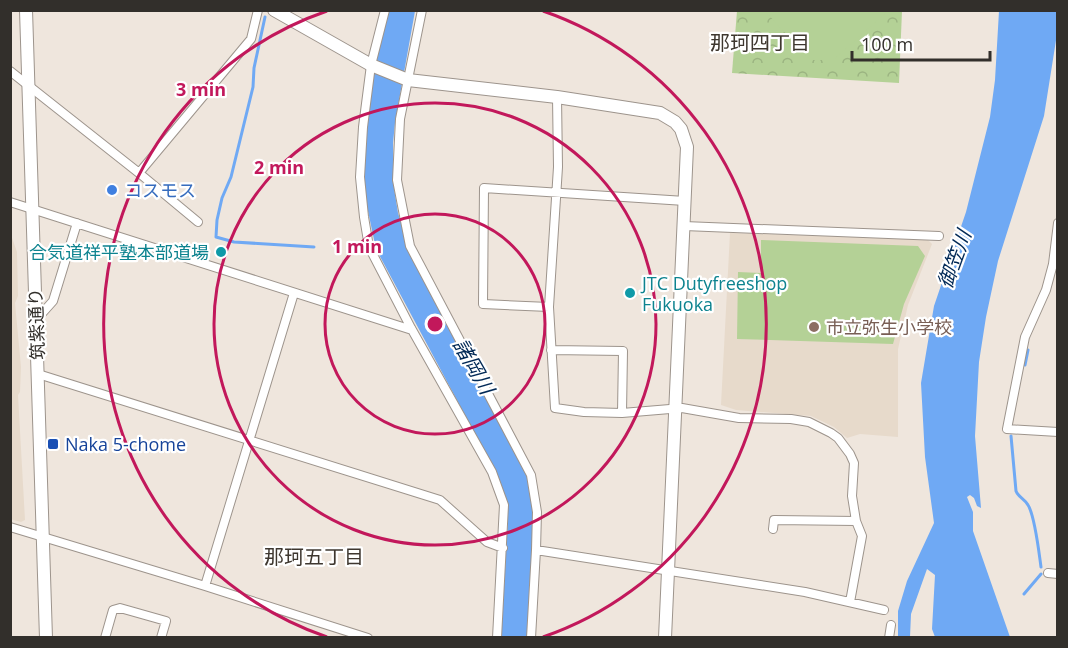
<svg xmlns="http://www.w3.org/2000/svg" width="1068" height="648" font-family="'Open Sans','Noto Sans JP',sans-serif">
  <style>
    .built { fill: #e7dacb }
    .park { fill: url(#park-crowns) }
    .garden { fill: #b4d196 }
    .water { fill: #6fa9f4 }
    .lines { fill: none; stroke-linecap: round; stroke-linejoin: round }
    .stream { stroke: #6fa9f4; stroke-width: 3 }
    .street-casing { stroke: #9d948c; stroke-width: 10 }
    .secondary-casing { stroke: #9d948c; stroke-width: 14 }
    .street { stroke: #fff; stroke-width: 8 }
    .secondary { stroke: #fff; stroke-width: 12 }
    .ring { fill: none; stroke: #c2185b; stroke-width: 3 }
    .shop-dot { fill: #3f7fe0; stroke: #fff; stroke-width: 2 }
    .culture-dot { fill: #0f9aa8; stroke: #fff; stroke-width: 2 }
    .education-dot { fill: #8d6e63; stroke: #fff; stroke-width: 2 }
    .transit-dot { fill: #1a4fb4; stroke: #fff; stroke-width: 2 }
    .labels { text-anchor: middle; dominant-baseline: central; stroke-width: 4.5; stroke-linejoin: round; paint-order: stroke }
    .shop-label { font-size: 18px; fill: #366cbe; stroke: #fff; text-anchor: start }
    .culture-label { font-size: 18px; fill: #0d838f; stroke: #fff; text-anchor: end }
    .street-label { font-size: 18px; fill: #322f2b; stroke: #fff }
    .education-label { font-size: 18px; fill: #785e54; stroke: #fff; text-anchor: start }
    .transit-label { font-size: 18px; fill: #164399; stroke: #fff; text-anchor: start }
    .neighbourhood-label { font-size: 20px; fill: #3e372f; stroke: #fff }
    .water-label { font-size: 20px; font-style: italic; fill: #002855; stroke: #fff }
    .centre { fill: #c2185b; stroke: #fff; stroke-width: 3 }
    .ring-label { font-size: 18px; text-anchor: middle; font-weight: bold; fill: #c2185b; stroke: #fff; stroke-width: 4.5; stroke-linejoin: round; paint-order: stroke }
  </style>
  <defs>
    <pattern id="park-crowns" width="20" height="18" patternUnits="userSpaceOnUse" patternTransform="scale(1.5)"><rect width="20" height="18" fill="#b4d196"/><path d="M2 6a3 3 0 1 1 6 0M12 15a3 3 0 1 1 6 0" fill="none" stroke="#9bb481"/></pattern>
  </defs>
  <rect width="100%" height="100%" fill="#efe6dd"/>
  <path class="built" d="M730,233L927,239L932,244L908,305L898,349V437L860,434L847,438L834,427L811,416L736,410L721,405Z
    M11,235L17,252L18,296L15,303L21,367L20,392L18,395L25,520L21,522L10,519Z"/>
  <path class="park" d="M737,11H902L899,83L732,73Z"/>
  <path class="garden" d="M765,11H888L833,60H810Z
    M761,240L918,246L925,256L904,304L893,344L737,339L738,272L761,273Z"/>
  <path class="water" d="M386,11H415L395,123L393,143L394,188L398,213L406,239L518,454L529,481L535,523L528,637H501L508,520L497,475L376,249L365,197L363,164L373,75Z
    M999,11H1058L1057,34L1044,116L998,261L986,317L979,362L975,436L981,508L977,506L974,498L970,495L967,497L973,512V531L1010,637H935L932,629L935,575L927,569L911,614L910,637H898V611L907,581L934,523L925,457L921,383L934,306L966,212L990,117L995,80Z"/>
  <g class="lines">
    <path class="stream" d="M265,17L254,68L253,87L231,177L222,198L217,220L216,237L234,242L314,247
      M1025,365L1028,350
      M1011,436L1016,491C1018,497 1025,499 1028,505C1035,516 1039,553 1041,567
      M1024,594L1041,574"/>
    <defs>
      <path id="street" d="M385,10L371,65L363,127L360,177L364,217L369,247L411,328L492,472L504,505L497,638
        M422,10L400,119L397,180L410,246L531,475L537,512L536,550L805,592L884,610
        M10,71L139,173
        M557,97L558,167L549,307L555,408L584,412L622,413L682,408L739,418L791,419L809,422L831,433L838,438L850,454L854,463L852,496L856,521L862,536L850,602
        M10,202L412,330
        M198,222L139,173L251,39L258,10
        M1058,223L1053,264L1046,290L1025,337L1007,429L1058,432
        M684,226L939,236
        M549,307L483,304L484,188L685,201
        M36,320L53,301L77,223
        M551,350L623,351L622,413
        M38,374L440,500L487,542L503,548
        M10,527L205,586L368,638
        M773,529L774,520L856,521
        M1048,573L1058,574
        M205,586L294,293
        M105,638L113,610L120,608L166,621L161,638
        M531,638L536,550
        M889,638L891,625"/>
      <path id="secondary" d="M26,10L46,638
        M274,10L371,65L408,80L557,97L660,113L675,122L681,129L687,147L665,638"/>
    </defs>
    <use href="#street" class="street-casing"/>
    <use href="#secondary" class="secondary-casing"/>
    <use href="#street" class="street"/>
    <use href="#secondary" class="secondary"/>
  </g>
  <g class="ring">
    <circle cx="435" cy="324" r="110"/>
    <circle cx="435" cy="324" r="221"/>
    <path d="M327 637A331 331 0 0 1 327 11M543 11A331 331 0 0 1 543 637"/>
  </g>
  <circle class="shop-dot" cx="112" cy="190" r="6"/>
  <g class="culture-dot">
    <circle cx="221" cy="252" r="6"/>
    <circle cx="630" cy="293" r="6"/>
  </g>
  <circle class="education-dot" cx="814" cy="327" r="6"/>
  <rect class="transit-dot" x="47" y="438" width="12" height="12" rx="3"/>
  <g class="labels">
    <g class="shop-label">
      <text x="124" y="190">コスモス</text>
    </g>
    <g class="culture-label">
      <text x="209" y="252">合気道祥平塾本部道場</text>
      <text x="642" y="283" text-anchor="start">JTC Dutyfreeshop<tspan x="642" dy="21">Fukuoka</tspan></text>
    </g>
    <g class="street-label">
      <text transform="translate(36 324) rotate(-92)">筑紫通り</text>
    </g>
    <g class="education-label">
      <text x="826" y="327">市立弥生小学校</text>
    </g>
    <g class="transit-label">
      <text x="65" y="444">Naka 5-chome</text>
    </g>
    <g class="neighbourhood-label">
      <text x="760" y="42">那珂四丁目</text>
      <text x="314" y="556">那珂五丁目</text>
    </g>
    <g class="water-label">
      <text transform="translate(954 259) rotate(-70)">御笠川</text>
      <text transform="translate(474 366) rotate(60)">諸岡川</text>
    </g>
  </g>
  <circle cx="435" cy="324" r="9" class="centre"/>
  <g class="ring-label">
    <text x="201" y="96">3 min</text>
    <text x="279" y="174">2 min</text>
    <text x="357" y="253">1 min</text>
  </g>
  <rect width="1068" height="648" fill="none" stroke="#322f2b" stroke-width="24"/>
  <path d="M852 51v9h138v-9" fill="none" stroke="#322f2b" stroke-width="3"/>
  <text x="861" y="51" font-size="18" fill="#322f2b" stroke="#ffffff" stroke-width="4.5" paint-order="stroke">100 m</text>
</svg>
